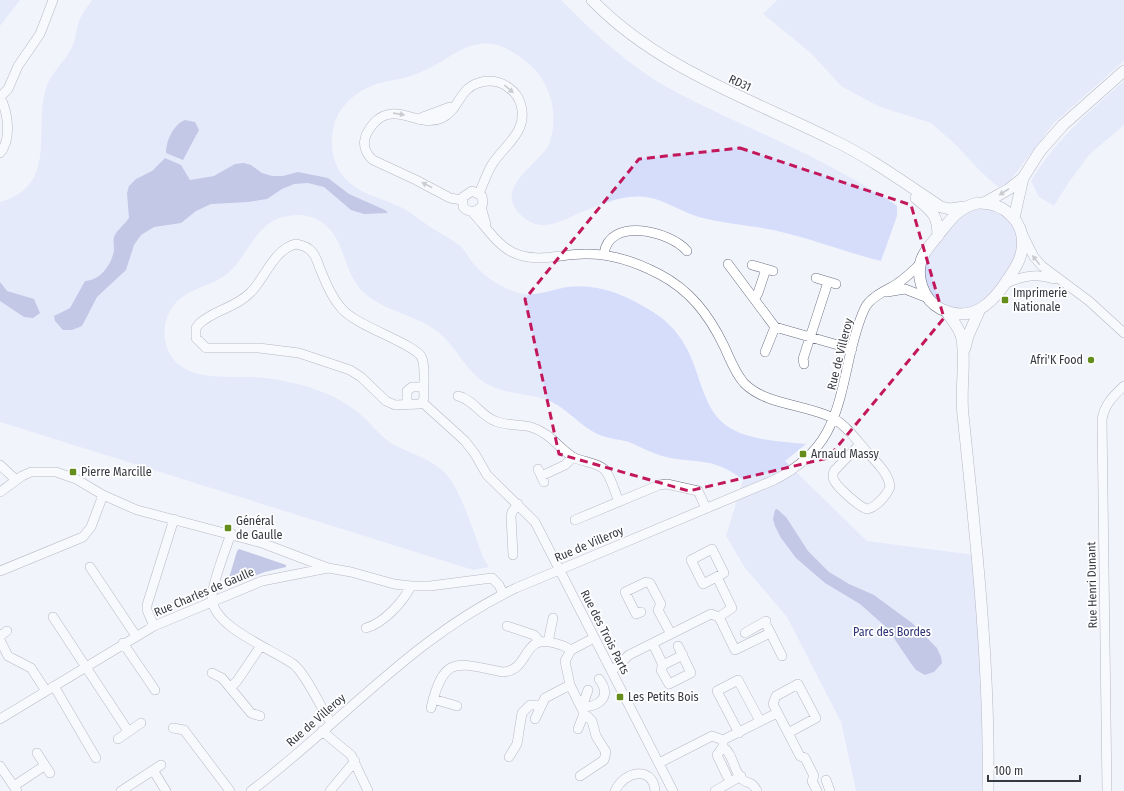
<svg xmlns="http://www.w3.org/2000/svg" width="1124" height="791" font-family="'Fira Sans Condensed',sans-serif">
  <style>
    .green { fill: #d6ddfb }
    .water { fill: #8793ca }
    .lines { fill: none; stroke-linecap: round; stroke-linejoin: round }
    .minor-casing { stroke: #6c7082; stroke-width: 10 }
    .major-casing { stroke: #6c7082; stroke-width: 12 }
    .minor { stroke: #fff; stroke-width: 9 }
    .major { stroke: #fff; stroke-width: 11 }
    .oneway { fill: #9b9ca0 }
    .marked { fill: none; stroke: #c2185b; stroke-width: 3; stroke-dasharray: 8 5; stroke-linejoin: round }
    .poi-dot { fill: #648d1c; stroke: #fff; stroke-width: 1.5 }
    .labels { text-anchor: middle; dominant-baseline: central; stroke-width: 3.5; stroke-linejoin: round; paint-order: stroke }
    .street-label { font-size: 12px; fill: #373941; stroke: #fff }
    .poi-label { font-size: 12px; fill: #373941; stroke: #fff; text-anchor: start }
    .park-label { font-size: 12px; fill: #2e3477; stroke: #fff }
  </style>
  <rect width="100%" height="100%" fill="#f2f4fc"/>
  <path class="green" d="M0,0H20L0,26Z
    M92,0H561C596,35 632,69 676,92C735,123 796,146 853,179C868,188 884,196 897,206V216L881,261C845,252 810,238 773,230C749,225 726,224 703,218C675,211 660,193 629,197C613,199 597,206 582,212C563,220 542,234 523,217C488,188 544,162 550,142C561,104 545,70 512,52C506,48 500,45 492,44C465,40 445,63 421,72C408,78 394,80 380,83C358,89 337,106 333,130C330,147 333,164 344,177C360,196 386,198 406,210C416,216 425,224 435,230C443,235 452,239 459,245C465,250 468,256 472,262C484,276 500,288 519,293C535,297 551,290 567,287C596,283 624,294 648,309C664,318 678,331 687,349C701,375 703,412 730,428C752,441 782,441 806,444L785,461L867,541L975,555L987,791H856L841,722L787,617L745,568L726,536L743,480C715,457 698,464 666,457C653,454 641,447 629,442C619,439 609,439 600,435C580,427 568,408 547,400C525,392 500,395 481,380C463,366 453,342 434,329C412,314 381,310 362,291C341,269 346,233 316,219C307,215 297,214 288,216C255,221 249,256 227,274C214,284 198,287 185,295C166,307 159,332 169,352C184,385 235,374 265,378C298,382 335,392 361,415C372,424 379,435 391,443C409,454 432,458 446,474C463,493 474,536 484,559L489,567L473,570L0,422V202C59,185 33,131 46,88C51,72 65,62 72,47C76,39 76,29 79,21C82,13 88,6 92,0Z
    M777,0H1124V61L1054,123L1009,182L998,187L980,171L956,145L931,123L880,107L841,86L811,53L763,14Z
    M1124,81V125L1089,155L1069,182L1054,206L1039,197L1031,181C1054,142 1090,110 1124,81Z
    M991,206L1010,218L1019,240L1015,262L987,301L979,306L958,311L935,300L923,277L927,255L966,210Z"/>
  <path class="water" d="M185,120L195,122L199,130L183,160L166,153C166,141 173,125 185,120Z
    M165,158L181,165L190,180L214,176L235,164L244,163L251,165L262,173L272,176H283L298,172L328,178L349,194L385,210L388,213L364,214L351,210L324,187L308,183L294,184L282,189L267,199L248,202L211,204L196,211L181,223L154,227L141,235L134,245L126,270L97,297L82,326L72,330H63L55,321L54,316L70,308L85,281C100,281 112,264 114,250C114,246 113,241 114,237C116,231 125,224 129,218L127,193L129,186L136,179L152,171Z
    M0,282L7,291L34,299L40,313L33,318L24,317L0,301Z
    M777,509L786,517L808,551L829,572L849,584L874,595L912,623L937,648L941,657L942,663L934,672L925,675L916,670L910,662L887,628L860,604L825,583L796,558L781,538L775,526L773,519L775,510Z
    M239,549L286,565V567L265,572L235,583L229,578L237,551Z"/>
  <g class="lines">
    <defs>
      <path id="minor" d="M0,97L8,89L18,66L40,34L53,0
        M0,97C8,112 12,139 0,153
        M420,120L423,117L450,107L454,108
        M462,200L450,198L416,180L373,160C367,155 363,147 365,139C366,132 370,128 374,123C394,100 419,129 442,118C459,110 459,89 478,83C488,79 501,81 509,88C515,92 519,98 521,105C528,131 506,144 493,163C487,172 484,183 479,193
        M481,207C476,213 469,213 463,207V197L472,191L482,196L483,203L481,207L486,224
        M472,212C485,225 496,244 512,252C536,264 559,254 584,254C610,253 636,262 659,274C690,290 709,315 724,346C730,359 735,373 744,383C765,405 805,404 833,418C847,426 858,442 869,454C877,463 889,474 890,487C887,495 876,507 868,509C861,509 837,487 834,480C832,477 833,474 834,471L860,444
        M1023,235L1034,257L1042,266L1089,301L1124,333
        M296,244C302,245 308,247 312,252C317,257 318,265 321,271C326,284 332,298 342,309C358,327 416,344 422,358C426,369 423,386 424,398L422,402L420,404L395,405L386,401L361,377L350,370L299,353L259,348H206L196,338V328L199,324C213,310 236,308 251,292C265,278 274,249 296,244Z
        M604,254C609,216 670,231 687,251
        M728,264L775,327L765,352
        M752,265L773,271
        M816,278L836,284
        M1006,283C1024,276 1036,273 1054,279
        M887,292L905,289L928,298
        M755,298L758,293L766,269
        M775,327L852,349
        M804,364L803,359L828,282
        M458,396C473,399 481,416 495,421C507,426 519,424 531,427C552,434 557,447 573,457C582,462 596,462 604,469C611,476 615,493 619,502
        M422,402L465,441L475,454L487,475L535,522L673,791
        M407,405V391L412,387H423
        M0,465L15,479
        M538,469L544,482
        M541,476L565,465L573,457
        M0,492L22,476L31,472H56L76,479L103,495L137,510L262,543L328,568
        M575,520L659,485L667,484L698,491L706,508
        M231,533C226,550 212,582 212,598C212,627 274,650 293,664C305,672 322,710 331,723
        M712,549L724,573L703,584L691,560Z
        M513,555L511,516L512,512L518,504
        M90,567L136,636
        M0,571L83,537L91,527L103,495
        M717,577L732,608L719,617
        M641,612L636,614L625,592L646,582L650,583L661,604L658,610L671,634
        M53,617L128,731
        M719,617L735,650L770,633
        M154,626L147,610V605L174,519
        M507,626L534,635L537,638V642
        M366,628C384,623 403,602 411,586
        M768,628L782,656
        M745,633L766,621
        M0,636L7,631
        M0,640L8,656L31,668L46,691
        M548,642L553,618
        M123,643L155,690
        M653,644L663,665
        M678,646L691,673L669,684L661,670L663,665L683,655
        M612,671L629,655L711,614L719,617
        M212,673L222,678L251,713L260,716
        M54,686L96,758
        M230,688L237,681L260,647
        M588,690L582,707C600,707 612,696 599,679
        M433,699L457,706
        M431,708C444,654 456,663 503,672C531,670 521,634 554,643C561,645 566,646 571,650
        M0,719L154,626L262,581L328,568L351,572L394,584L411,586H430L492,578L499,585L503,594
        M535,719L545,698L570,685
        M173,728L184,730L230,791
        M578,729L583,716V711L570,685L565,661L571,650L594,638
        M322,731L351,755L368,791
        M739,733L717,691L738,680L760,721
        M788,733L816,718L798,684L776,696L773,704L800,756L805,758L814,776L812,781L817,791
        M118,739L141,723
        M723,740L777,713
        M723,742V747L717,755L727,776
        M723,747C734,754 733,772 743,780C750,785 751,780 757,791
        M37,753L50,773
        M509,757L517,744L522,713L530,705H541
        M659,763L712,736L723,740
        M0,766L17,791
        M153,770L166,791
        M580,776L604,760L606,752L596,736L592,721L587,716H583
        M826,780L830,791
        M14,786L44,766
        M121,791L161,765
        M251,791C340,724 414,636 516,588L774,480C832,451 837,413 850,355C854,339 858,321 866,306C873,295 888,290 898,283C907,277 914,270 921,263
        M330,791L355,761
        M615,791C624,771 653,765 655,791
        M715,791L741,776
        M1107,791L1102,420C1104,405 1113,396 1124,386"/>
      <path id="major" d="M592,0C659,69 751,99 835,141C872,159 906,184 941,207L950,209L964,207
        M916,198C932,211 938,215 938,236
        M978,203C1004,202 1026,222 1022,249C1021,260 1014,270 1008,279C993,303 972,324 941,309C923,300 914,275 923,256C927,248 934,241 939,234C951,219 959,207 978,203Z
        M984,203L1009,189L1023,178L1040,151L1063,125L1124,71
        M1014,218L1023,178
        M946,311C952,320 960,328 962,339C966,364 960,390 963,415C976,540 990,665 988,791
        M965,348L968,336L980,309"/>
    </defs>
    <use href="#minor" class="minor-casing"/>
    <use href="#major" class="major-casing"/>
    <use href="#minor" class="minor"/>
    <use href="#major" class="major"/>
  </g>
  <defs><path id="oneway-solid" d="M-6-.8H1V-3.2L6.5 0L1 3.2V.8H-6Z"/></defs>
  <g class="oneway">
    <use href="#oneway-solid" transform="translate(509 89) rotate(40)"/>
    <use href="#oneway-solid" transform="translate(399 114) rotate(8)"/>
    <use href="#oneway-solid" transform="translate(427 185) rotate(-153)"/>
    <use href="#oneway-solid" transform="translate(1004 192) rotate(147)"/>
    <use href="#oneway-solid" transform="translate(1036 260) rotate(-128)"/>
  </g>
  <path d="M0 0H1124V791H0ZM740,148L911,205L944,318L828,458L689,491L559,454L525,299L639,159Z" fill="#f2f4fc" fill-opacity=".55" fill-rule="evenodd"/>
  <path class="marked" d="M740,148L911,205L944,318L828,458L689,491L559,454L525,299L639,159Z"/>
  <g class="poi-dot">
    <rect x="1001" y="296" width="8" height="8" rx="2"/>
    <circle cx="1091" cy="360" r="4"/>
    <rect x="799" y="450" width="8" height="8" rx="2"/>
    <rect x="69" y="468" width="8" height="8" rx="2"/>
    <rect x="224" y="524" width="8" height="8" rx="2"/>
    <rect x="616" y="693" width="8" height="8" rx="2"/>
  </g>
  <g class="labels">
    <g class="street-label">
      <text transform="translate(740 83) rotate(25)">RD31</text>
      <text transform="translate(840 354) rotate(-76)">Rue de Villeroy</text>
      <text transform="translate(589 544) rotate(-23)">Rue de Villeroy</text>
      <text transform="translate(1092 585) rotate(-91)">Rue Henri Dunant</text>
      <text transform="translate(204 592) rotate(-23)">Rue Charles de Gaulle</text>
      <text transform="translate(605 632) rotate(63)">Rue des Trois Parts</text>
      <text transform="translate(316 720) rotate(-41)">Rue de Villeroy</text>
    </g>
    <g class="poi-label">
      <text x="1013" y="293">Imprimerie<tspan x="1013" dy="14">Nationale</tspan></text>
      <text x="1083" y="360" text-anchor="end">Afri'K Food</text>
      <text x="811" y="454">Arnaud Massy</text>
      <text x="81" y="472">Pierre Marcille</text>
      <text x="236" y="521">Général<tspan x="236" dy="14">de Gaulle</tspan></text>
      <text x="628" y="697">Les Petits Bois</text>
    </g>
    <g class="park-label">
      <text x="892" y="632">Parc des Bordes</text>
    </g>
  </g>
  <path d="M988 775v6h92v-6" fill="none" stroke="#373941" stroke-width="2"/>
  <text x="994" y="775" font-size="12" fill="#373941" stroke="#ffffff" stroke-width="3" paint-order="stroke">100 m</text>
</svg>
